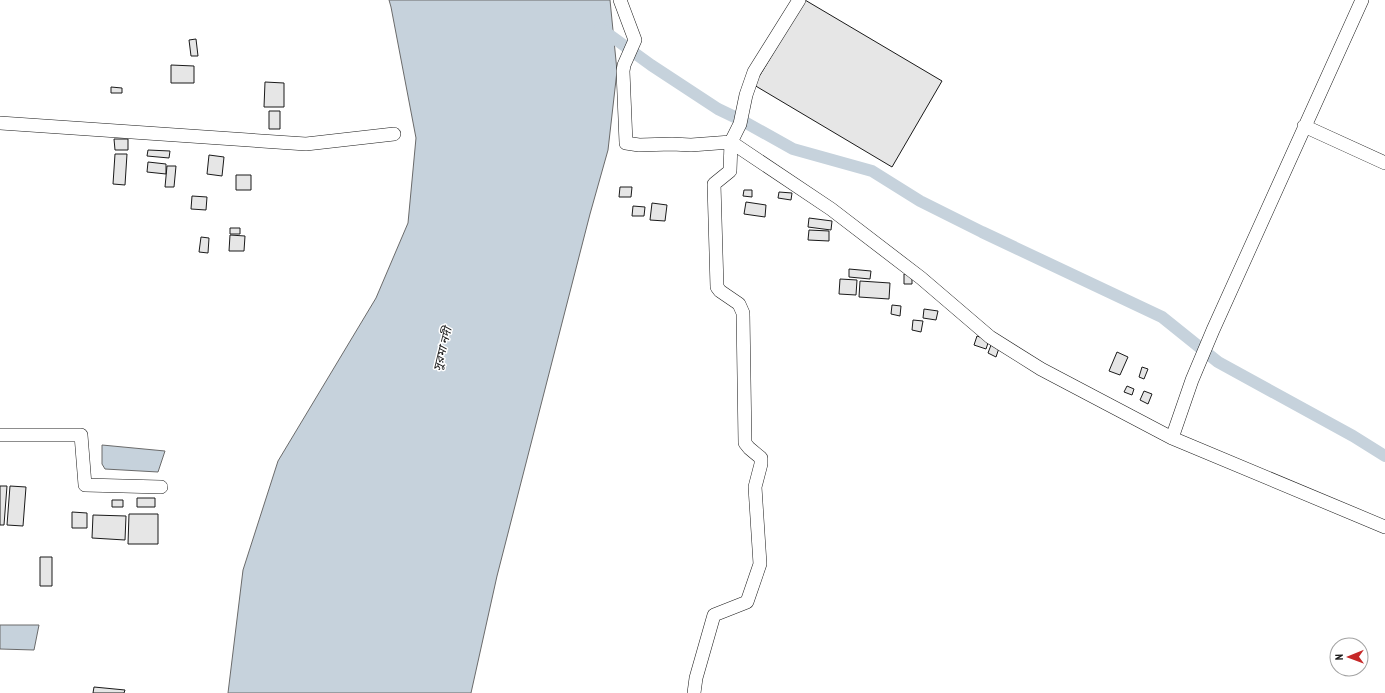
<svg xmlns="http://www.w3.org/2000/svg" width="1385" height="693" font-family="'PT Sans Narrow','Noto Sans Bengali',sans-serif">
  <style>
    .water { fill: #c6d2dc; stroke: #6a6a6a }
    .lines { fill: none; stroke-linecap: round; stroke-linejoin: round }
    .canal { stroke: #c6d2dc; stroke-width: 12 }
    .building { fill: #e6e6e6; stroke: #1a1a1a }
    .minor-casing { stroke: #1a1a1a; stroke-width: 14 }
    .minor { stroke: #fff; stroke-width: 13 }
    .labels { text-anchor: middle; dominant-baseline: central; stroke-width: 3; stroke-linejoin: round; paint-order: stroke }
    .water-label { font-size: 12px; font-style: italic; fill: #1a1a1a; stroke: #fff }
  </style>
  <rect width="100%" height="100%" fill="#fff"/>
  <path class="water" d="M389,0H610L617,71L608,150L590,214L497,576L471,693H228L243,570L278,461L376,298L408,223L416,138L391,7Z
    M102,445L165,451L158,472L105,469L102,464Z
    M0,625H39L34,650L0,649Z"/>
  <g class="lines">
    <path class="canal" d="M600,28L651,65L718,109L741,120L793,149L872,171L920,201L982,232L1162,317L1218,362L1353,436L1385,456"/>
  </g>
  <path class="building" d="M805,0L942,81L892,167L754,85Z
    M196,39L198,56H191L189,40Z
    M171,65L194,66V83H171Z
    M265,82L284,83V107H264Z
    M111,87L122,88V93H111Z
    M269,111H280V129H269Z
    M114,139H128V150H115Z
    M148,150L170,151L169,158L147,156Z
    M115,154H127L125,185L113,184Z
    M209,155L224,157L222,176L207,174Z
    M148,162L166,164V174L147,172Z
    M167,166H176L174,187H165Z
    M236,175H251V190H236Z
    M620,187H632L631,197H619Z
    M744,190H752V197L743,196Z
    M779,192L792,193L791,200L778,198Z
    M192,196L207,197L206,210L191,209Z
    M746,202L766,205L765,217L744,214Z
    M652,203L667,205L665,221L650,220Z
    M633,206L645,207L644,216H632Z
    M809,218L832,221L831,230L808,227Z
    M230,228H240V234H230Z
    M809,230L829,231V241L808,240Z
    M230,235L245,236L244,251H229Z
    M201,237L209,238L208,253L199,252Z
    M849,269L871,271L870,279L849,277Z
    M904,274H912V284H904Z
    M840,279L857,280L856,295L839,294Z
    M860,281L890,283L889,299L859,297Z
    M892,305L901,306L900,316L891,314Z
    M924,309L938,311L936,320L923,318Z
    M913,320L923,321L921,332L912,330Z
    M977,336L989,340L986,349L974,345Z
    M991,345L999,348L996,357L988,353Z
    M1117,352L1128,357L1120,375L1109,371Z
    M1142,367L1148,369L1144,379L1139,377Z
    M1127,386L1134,389L1132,395L1124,392Z
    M1144,391L1152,394L1148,404L1140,400Z
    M0,486H7L4,525H0Z
    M10,486L26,487L23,526L7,525Z
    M137,498H155V507H137Z
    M112,500H123V507H112Z
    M72,512L87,513V528H72Z
    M129,514H158V544H128Z
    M93,515L126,516L125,540L92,538Z
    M40,557H52V586H40Z
    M94,687L125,690L124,693H93Z"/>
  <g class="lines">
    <defs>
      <path id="minor" d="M620,0L635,40L624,65L623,71L626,143L639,145L672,144L691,145L731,142L831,209L921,278L990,337L1041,369L1172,438L1385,527
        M0,123L306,144L394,134
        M1304,126L1385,163
        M0,435H81L85,485L161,487
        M1172,438L1192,380L1213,330L1362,0
        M694,693L696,678L714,615L747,602L760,564L755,487L761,464V458L749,448L745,443L743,313L739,304L720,291L717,287L714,184L730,171L731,142L740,124L746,95L754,72L799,0"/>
    </defs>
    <use href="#minor" class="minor-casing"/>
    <use href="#minor" class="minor"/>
  </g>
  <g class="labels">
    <g class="water-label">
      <text transform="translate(442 349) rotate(-76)">সুরমা নদী</text>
    </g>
  </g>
  <g transform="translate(1349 657) rotate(269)"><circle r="19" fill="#ffffff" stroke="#a3a3a3"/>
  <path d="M0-3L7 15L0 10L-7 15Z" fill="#c62828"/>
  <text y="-6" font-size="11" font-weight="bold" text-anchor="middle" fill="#1a1a1a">N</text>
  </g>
</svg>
